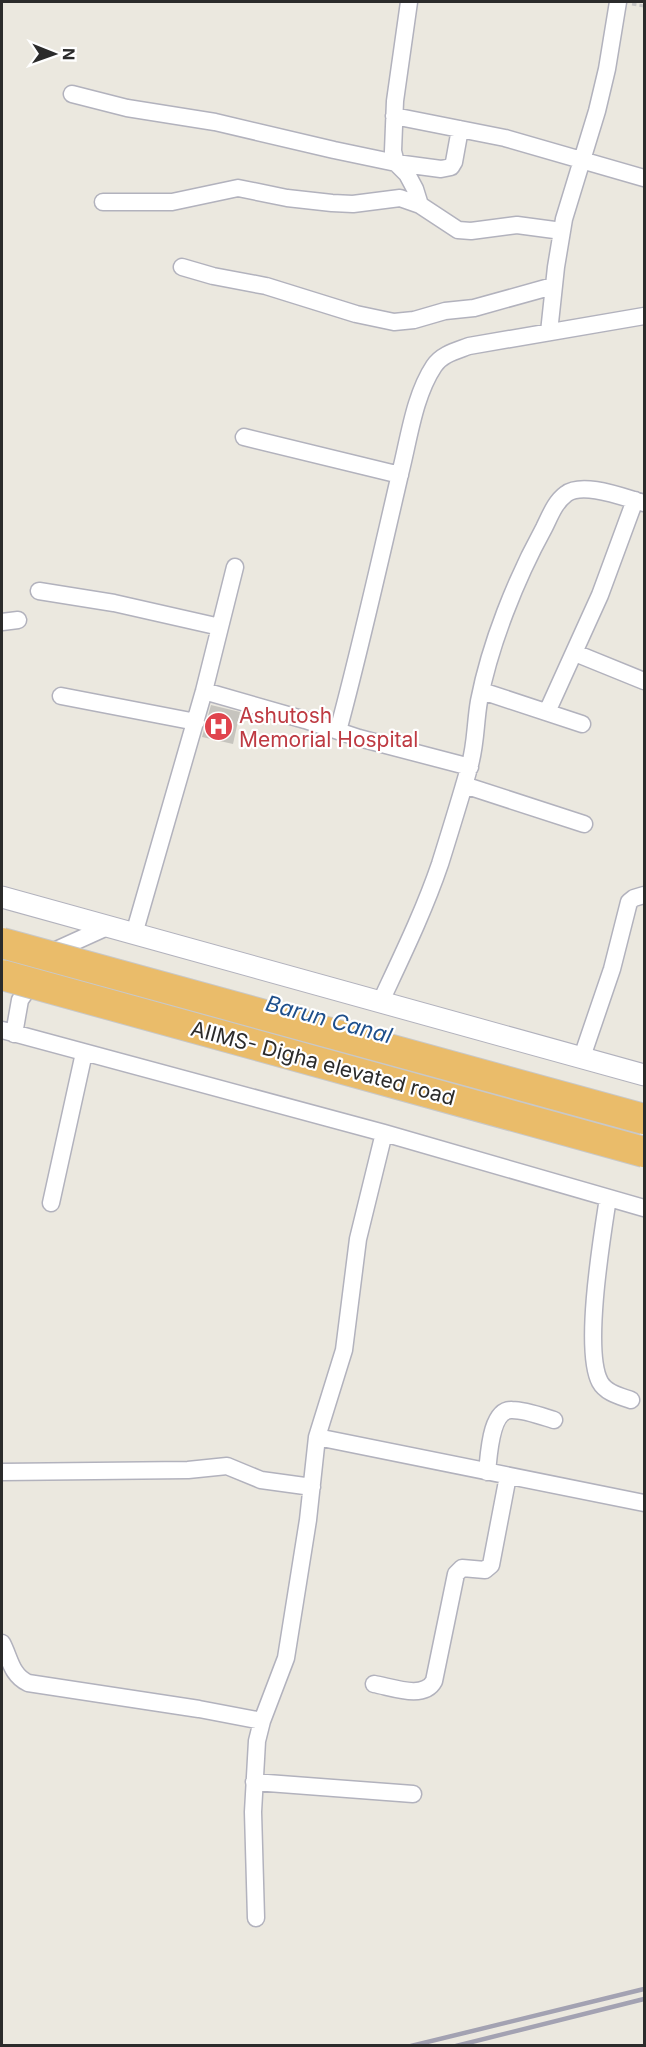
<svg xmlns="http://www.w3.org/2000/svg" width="646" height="2047" font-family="Inter,sans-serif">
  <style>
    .building { fill: #c6c4be }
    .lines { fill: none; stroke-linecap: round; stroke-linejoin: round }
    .minor-casing { stroke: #b2b2bd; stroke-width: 19 }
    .tertiary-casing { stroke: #b2b2bd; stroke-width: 23 }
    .path { stroke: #c8c8c8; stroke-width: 3; stroke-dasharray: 4.5 3; stroke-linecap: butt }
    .minor { stroke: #fff; stroke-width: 16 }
    .tertiary { stroke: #fff; stroke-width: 21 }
    .rail { stroke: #a3a2b2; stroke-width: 4.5 }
    .motorway-bridge-casing { stroke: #c8c8c8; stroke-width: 32; stroke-linecap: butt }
    .motorway-bridge { stroke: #eabc6a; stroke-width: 30 }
    .labels { text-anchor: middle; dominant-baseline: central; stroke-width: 4.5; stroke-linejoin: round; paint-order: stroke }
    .health-label { font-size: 21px; fill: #be3a42; stroke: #fff; text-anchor: start }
    .street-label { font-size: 21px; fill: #2b2b2b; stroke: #fff }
    .water-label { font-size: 22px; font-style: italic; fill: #1e4f8b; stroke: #fff }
  </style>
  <rect width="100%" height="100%" fill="#ebe8df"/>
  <path class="building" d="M211,705L240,712L233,744L202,737Z"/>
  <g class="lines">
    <defs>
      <path id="minor" d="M409,2L395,101L393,151L396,163L407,174L415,189L420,205
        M72,94L127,108L215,122L334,150L396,163L441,169L451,167L454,162L460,129
        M394,116L505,138L644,178
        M103,202H172L238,188L287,198L332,203L353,204L400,198L420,205L458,230L471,231L517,225L562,231
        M182,267L213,276L266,286L356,314L394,322L414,320L445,311L474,308L553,286
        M549,332L556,267L564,219L597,111L607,69L618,2
        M244,437L400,475
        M39,591L114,603L220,627
        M2,622L18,620
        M575,653L644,681
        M204,691L305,720L359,738L470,767
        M482,691L582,724
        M61,696L196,722
        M547,712L600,595L635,500
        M338,731C361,646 380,560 400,474C409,439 414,396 434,366C442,354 456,351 469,346L644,316
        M464,785L584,824
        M134,934L204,691L235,567
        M50,956L54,951L107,927
        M381,1001C402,956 424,911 440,864C450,832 460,800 469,768C476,746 475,724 479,701C490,644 516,579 544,528C550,516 555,502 566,494C583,481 625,498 644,503
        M2,1030L384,1133L644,1208
        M14,1034L20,1000L34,980
        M582,1057L612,969L629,902L634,898L644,895
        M608,1198C602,1237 583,1350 600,1382C606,1393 620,1396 631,1400
        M51,1203L84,1053
        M317,1437L644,1503
        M2,1472L188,1470L227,1466L261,1480L312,1487
        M487,1472C489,1456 490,1409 512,1410C525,1410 541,1416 554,1420
        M2,1643C10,1658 11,1675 28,1683L199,1709L262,1721
        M374,1684C392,1687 424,1700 434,1681L456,1574L462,1568L485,1570L491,1565L508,1476
        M254,1782L413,1794
        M256,1918L253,1812L257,1741L262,1721L286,1658L308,1520L317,1437L344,1350L358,1239L384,1133"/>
      <path id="tertiary" d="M2,897L644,1075"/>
    </defs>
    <use href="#minor" class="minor-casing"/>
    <use href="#tertiary" class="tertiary-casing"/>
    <path class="path" d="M632,4L644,6"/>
    <use href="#minor" class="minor"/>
    <use href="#tertiary" class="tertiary"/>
    <path class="rail" d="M411,2046L644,1989
      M456,2046L644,1999"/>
    <defs>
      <path id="motorway-bridge" d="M2,943L644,1119
        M2,975L644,1152"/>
    </defs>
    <use href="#motorway-bridge" class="motorway-bridge-casing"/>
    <use href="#motorway-bridge" class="motorway-bridge"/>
  </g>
  <defs>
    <symbol id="hospital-disc" viewBox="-11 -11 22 22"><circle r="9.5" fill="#e0444e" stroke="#fff"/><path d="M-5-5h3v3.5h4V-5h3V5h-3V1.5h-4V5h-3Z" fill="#fff"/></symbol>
  </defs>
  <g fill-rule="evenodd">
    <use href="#hospital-disc" x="202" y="710" width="33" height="33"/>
  </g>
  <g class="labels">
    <g class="health-label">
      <text x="239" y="715">Ashutosh<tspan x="239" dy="24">Memorial Hospital</tspan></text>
    </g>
    <g class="street-label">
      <text transform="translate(323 1063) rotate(15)">AIIMS- Digha elevated road</text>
    </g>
    <g class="water-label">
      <text transform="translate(329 1019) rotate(15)">Barun Canal</text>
    </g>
  </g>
  <rect width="646" height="2047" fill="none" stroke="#2b2b2b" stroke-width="6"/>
  <g transform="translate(54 54) rotate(91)" stroke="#ffffff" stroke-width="4.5" paint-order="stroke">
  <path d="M0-4.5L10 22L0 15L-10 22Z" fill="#2b2b2b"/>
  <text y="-9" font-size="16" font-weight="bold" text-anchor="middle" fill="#2b2b2b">N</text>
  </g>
</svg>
